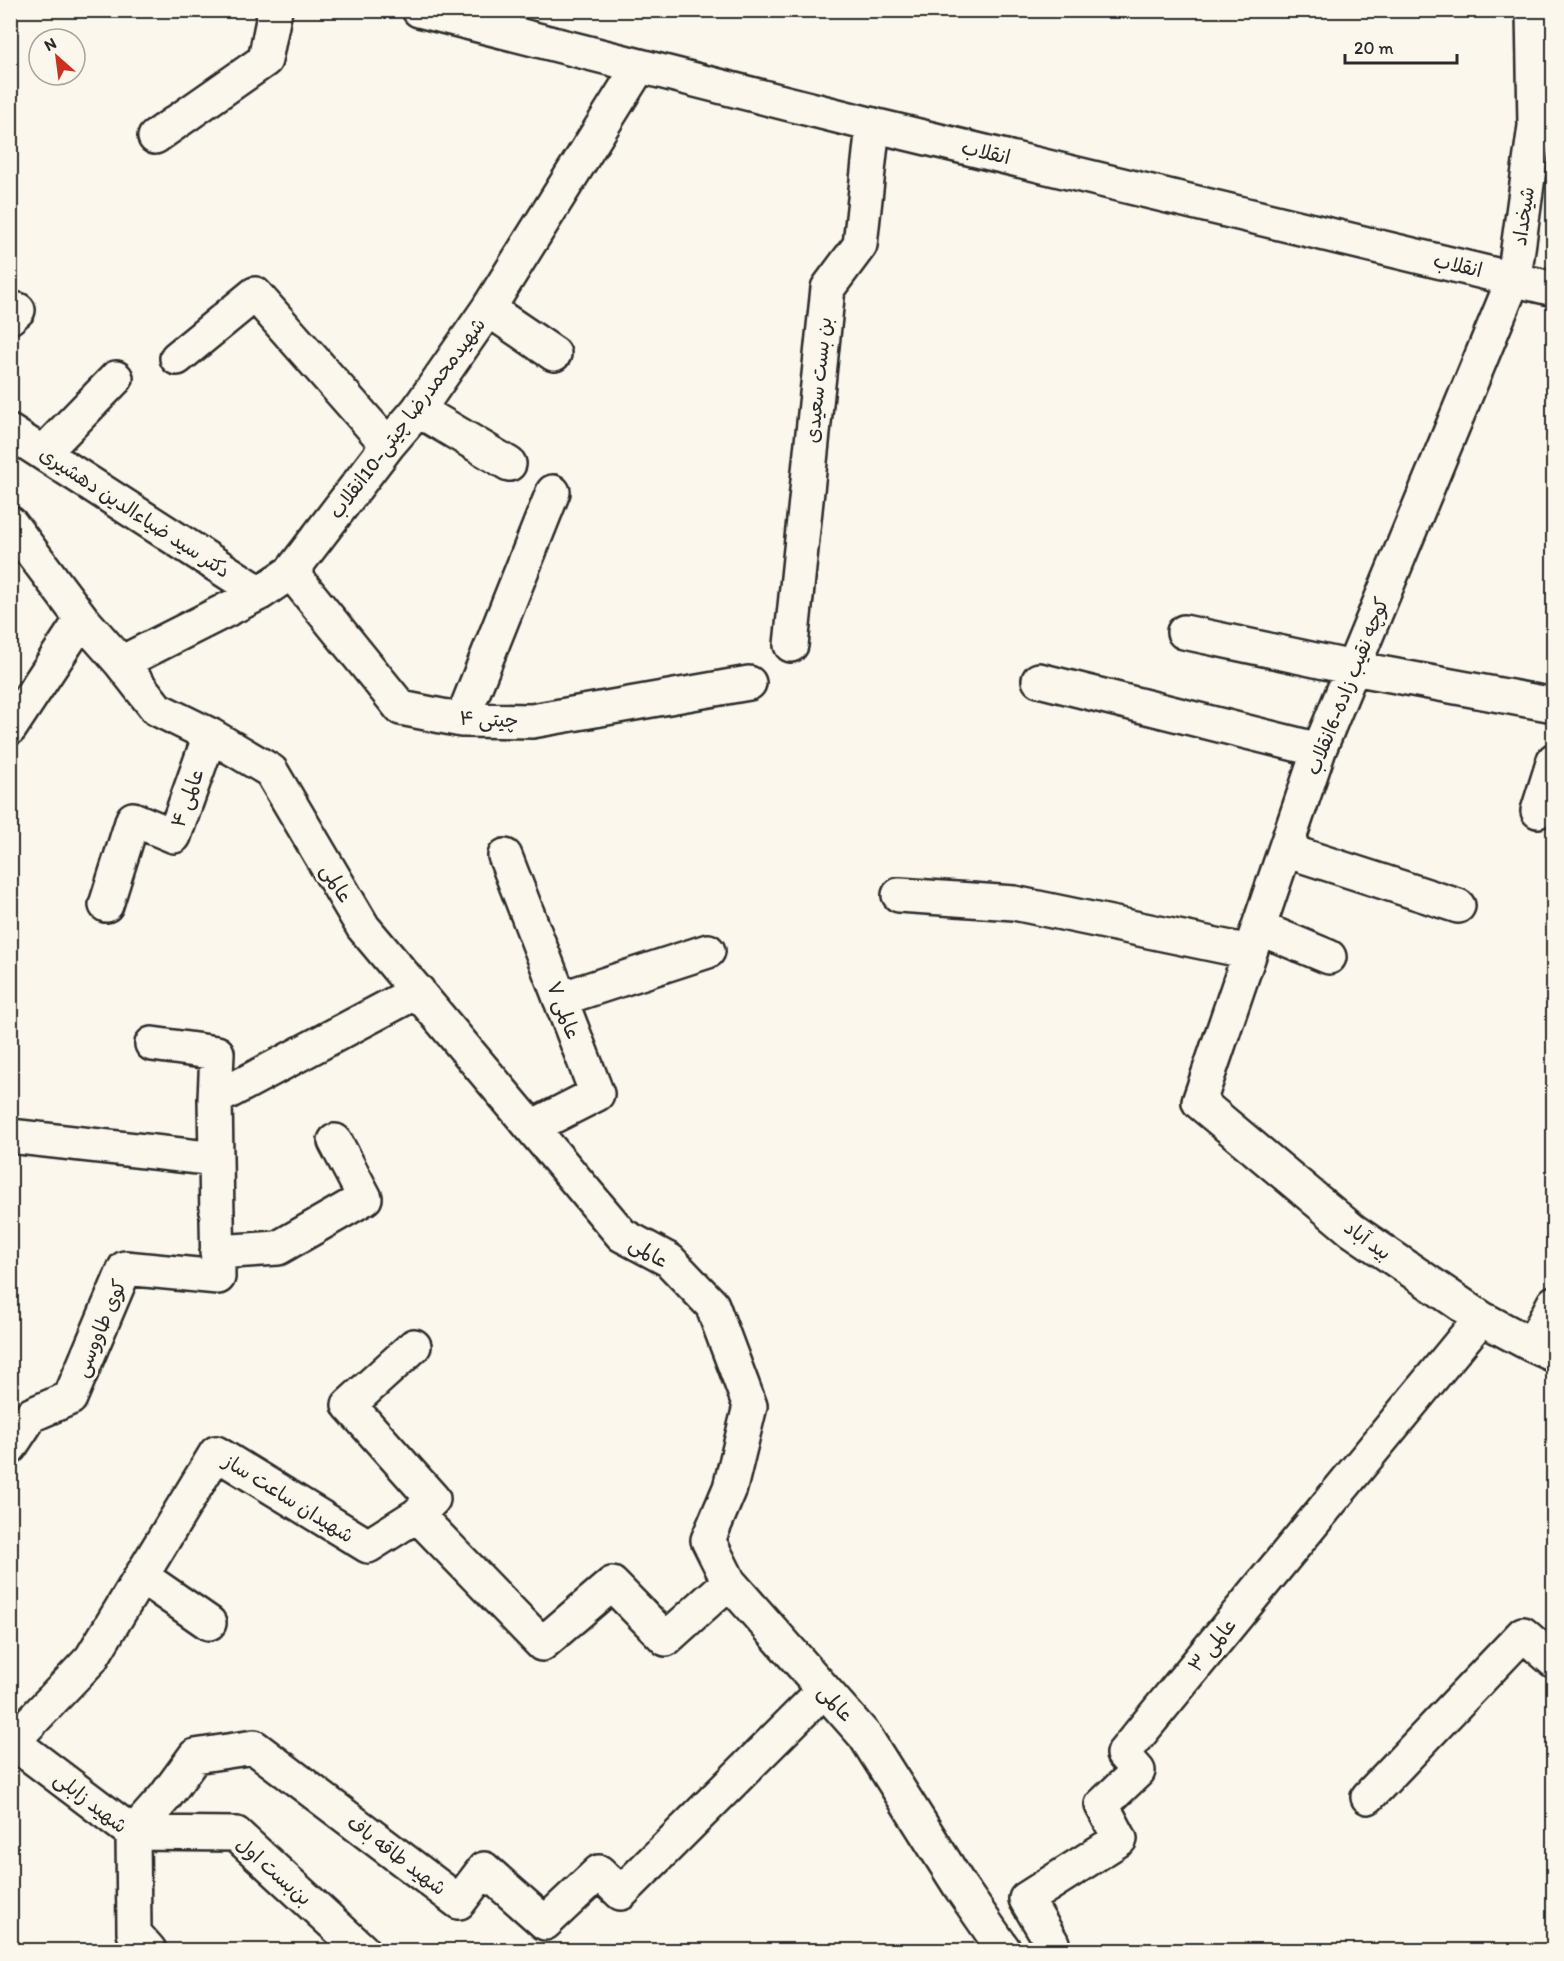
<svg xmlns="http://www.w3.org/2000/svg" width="1564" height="1961" font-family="Itim,'Playpen Sans Arabic',sans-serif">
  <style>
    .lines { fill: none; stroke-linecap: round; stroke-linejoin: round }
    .minor-casing { stroke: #2b2b2b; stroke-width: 38 }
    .secondary-casing { stroke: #2b2b2b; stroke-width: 38 }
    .minor { stroke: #fbf7ec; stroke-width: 33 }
    .secondary { stroke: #fbf7ec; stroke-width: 33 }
    .labels { text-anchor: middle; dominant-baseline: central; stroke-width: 6; stroke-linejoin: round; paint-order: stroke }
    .street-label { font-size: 20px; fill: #2b2b2b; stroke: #fbf7ec }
  </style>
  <rect width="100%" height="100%" fill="#fbf7ec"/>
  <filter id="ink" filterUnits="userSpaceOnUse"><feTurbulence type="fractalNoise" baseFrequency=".0167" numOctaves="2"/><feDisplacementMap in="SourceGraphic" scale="12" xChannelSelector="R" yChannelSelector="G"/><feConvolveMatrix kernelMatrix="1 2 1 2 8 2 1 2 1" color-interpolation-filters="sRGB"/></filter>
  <g filter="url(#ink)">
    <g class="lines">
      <defs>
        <path id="minor" d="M1533,10L1535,126L1514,278L1319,750L1199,1102L1352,1230L1481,1318L1532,1345L1554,1355
          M155,137L265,60L275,10
          M488,309L554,354
          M10,317L18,310
          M177,358L255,294L388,445
          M418,410L509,464
          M10,432L260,593
          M43,453L116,378
          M10,523L82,619
          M291,572L401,708L462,720L532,721L749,683
          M1184,632L1353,668L1554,705
          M791,645L828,288L860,245L873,125
          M121,663L260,593L291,572L388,445L418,410L488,309L639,67
          M1039,680L1319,750
          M462,720L553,492
          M10,728L82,619L121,663L157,709L210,735L271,771L363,927L622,1235L669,1260L712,1305L750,1406L730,1488L708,1540L729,1582L865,1736L961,1888L1004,1950
          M1538,811L1554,760
          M1285,850L1458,906
          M505,856L597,1094L532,1127
          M899,895L1014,903L1250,952
          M106,905L133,819L174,836L210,735
          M1259,928L1329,957
          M560,999L708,951
          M215,1099L418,991
          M10,1136L216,1159
          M217,1252L278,1248L365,1198L335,1141
          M1532,1345L1554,1303
          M414,1346L349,1405L433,1499L417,1515
          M10,1447L31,1415L70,1398L125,1268L218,1277L215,1099L217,1053L152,1044
          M141,1576L209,1623
          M10,1740L133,1833L134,1933L149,1950
          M12,1742L91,1659L216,1453L368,1546L417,1515L542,1644L612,1584L666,1639L729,1582
          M1368,1797L1523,1634L1554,1661
          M133,1833L165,1797L195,1756L254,1747L459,1902L484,1869L545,1923L599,1872L621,1893L824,1690
          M133,1833L236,1834L362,1950
          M1046,1950L1052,1943L1026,1899L1120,1839L1102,1805L1138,1771L1123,1754L1481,1318"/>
        <path id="secondary" d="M419,10L873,125L1554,289"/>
      </defs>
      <use href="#minor" class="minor-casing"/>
      <use href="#secondary" class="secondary-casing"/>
      <use href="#minor" class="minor"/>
      <use href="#secondary" class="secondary"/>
    </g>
  </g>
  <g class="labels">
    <g class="street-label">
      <text transform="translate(986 152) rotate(13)">انقلاب</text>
      <text transform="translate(1523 216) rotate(-82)">شیخداد</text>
      <text transform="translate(1458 265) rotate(13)">انقلاب</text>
      <text transform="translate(818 380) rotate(-84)">بن بست سعیدی</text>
      <text transform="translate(407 418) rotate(-53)">شهیدمحمدرضا چیتی-10انقلاب</text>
      <text transform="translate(135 512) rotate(33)">دکتر سید ضیاءالدین دهشیری</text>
      <text transform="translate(1347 686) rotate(-68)">کوچه نقیب زاده-6انقلاب</text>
      <text transform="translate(489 719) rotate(3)">چیتی ۴</text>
      <text transform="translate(187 798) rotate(-70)">عالمی ۴</text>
      <text transform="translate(337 883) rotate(59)">عالمی</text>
      <text transform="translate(564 1010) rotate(69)">عالمی ۷</text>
      <text transform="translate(1368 1240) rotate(36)">بید آباد</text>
      <text transform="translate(649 1252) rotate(31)">عالمی</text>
      <text transform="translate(100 1328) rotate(-67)">کوی طاووسی</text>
      <text transform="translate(289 1498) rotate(32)">شهیدان ساعت ساز</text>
      <text transform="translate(1212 1645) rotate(-51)">عالمی ۳</text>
      <text transform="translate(836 1703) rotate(48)">عالمی</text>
      <text transform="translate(91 1802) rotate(38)">شهید زابلی</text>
      <text transform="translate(397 1855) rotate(37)">شهید طاقه باف</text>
      <text transform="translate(274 1871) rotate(41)">بن‌بست اول</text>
    </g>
  </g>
  <rect width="1564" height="1961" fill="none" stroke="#fbf7ec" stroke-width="36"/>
  <rect x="18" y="18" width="1528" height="1925" fill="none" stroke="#2b2b2b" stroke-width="2" filter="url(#ink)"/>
  <g transform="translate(57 57) rotate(332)"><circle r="28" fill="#fbf7ec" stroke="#a8a59f" stroke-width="1.5"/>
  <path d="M0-4.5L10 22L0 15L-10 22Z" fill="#c8321e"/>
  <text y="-9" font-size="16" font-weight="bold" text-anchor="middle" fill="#2b2b2b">N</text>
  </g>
  <path d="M1345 54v9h112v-9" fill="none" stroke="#2b2b2b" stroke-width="3"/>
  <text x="1354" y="54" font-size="18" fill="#2b2b2b" stroke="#fbf7ec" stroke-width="4.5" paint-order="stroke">20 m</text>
</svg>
